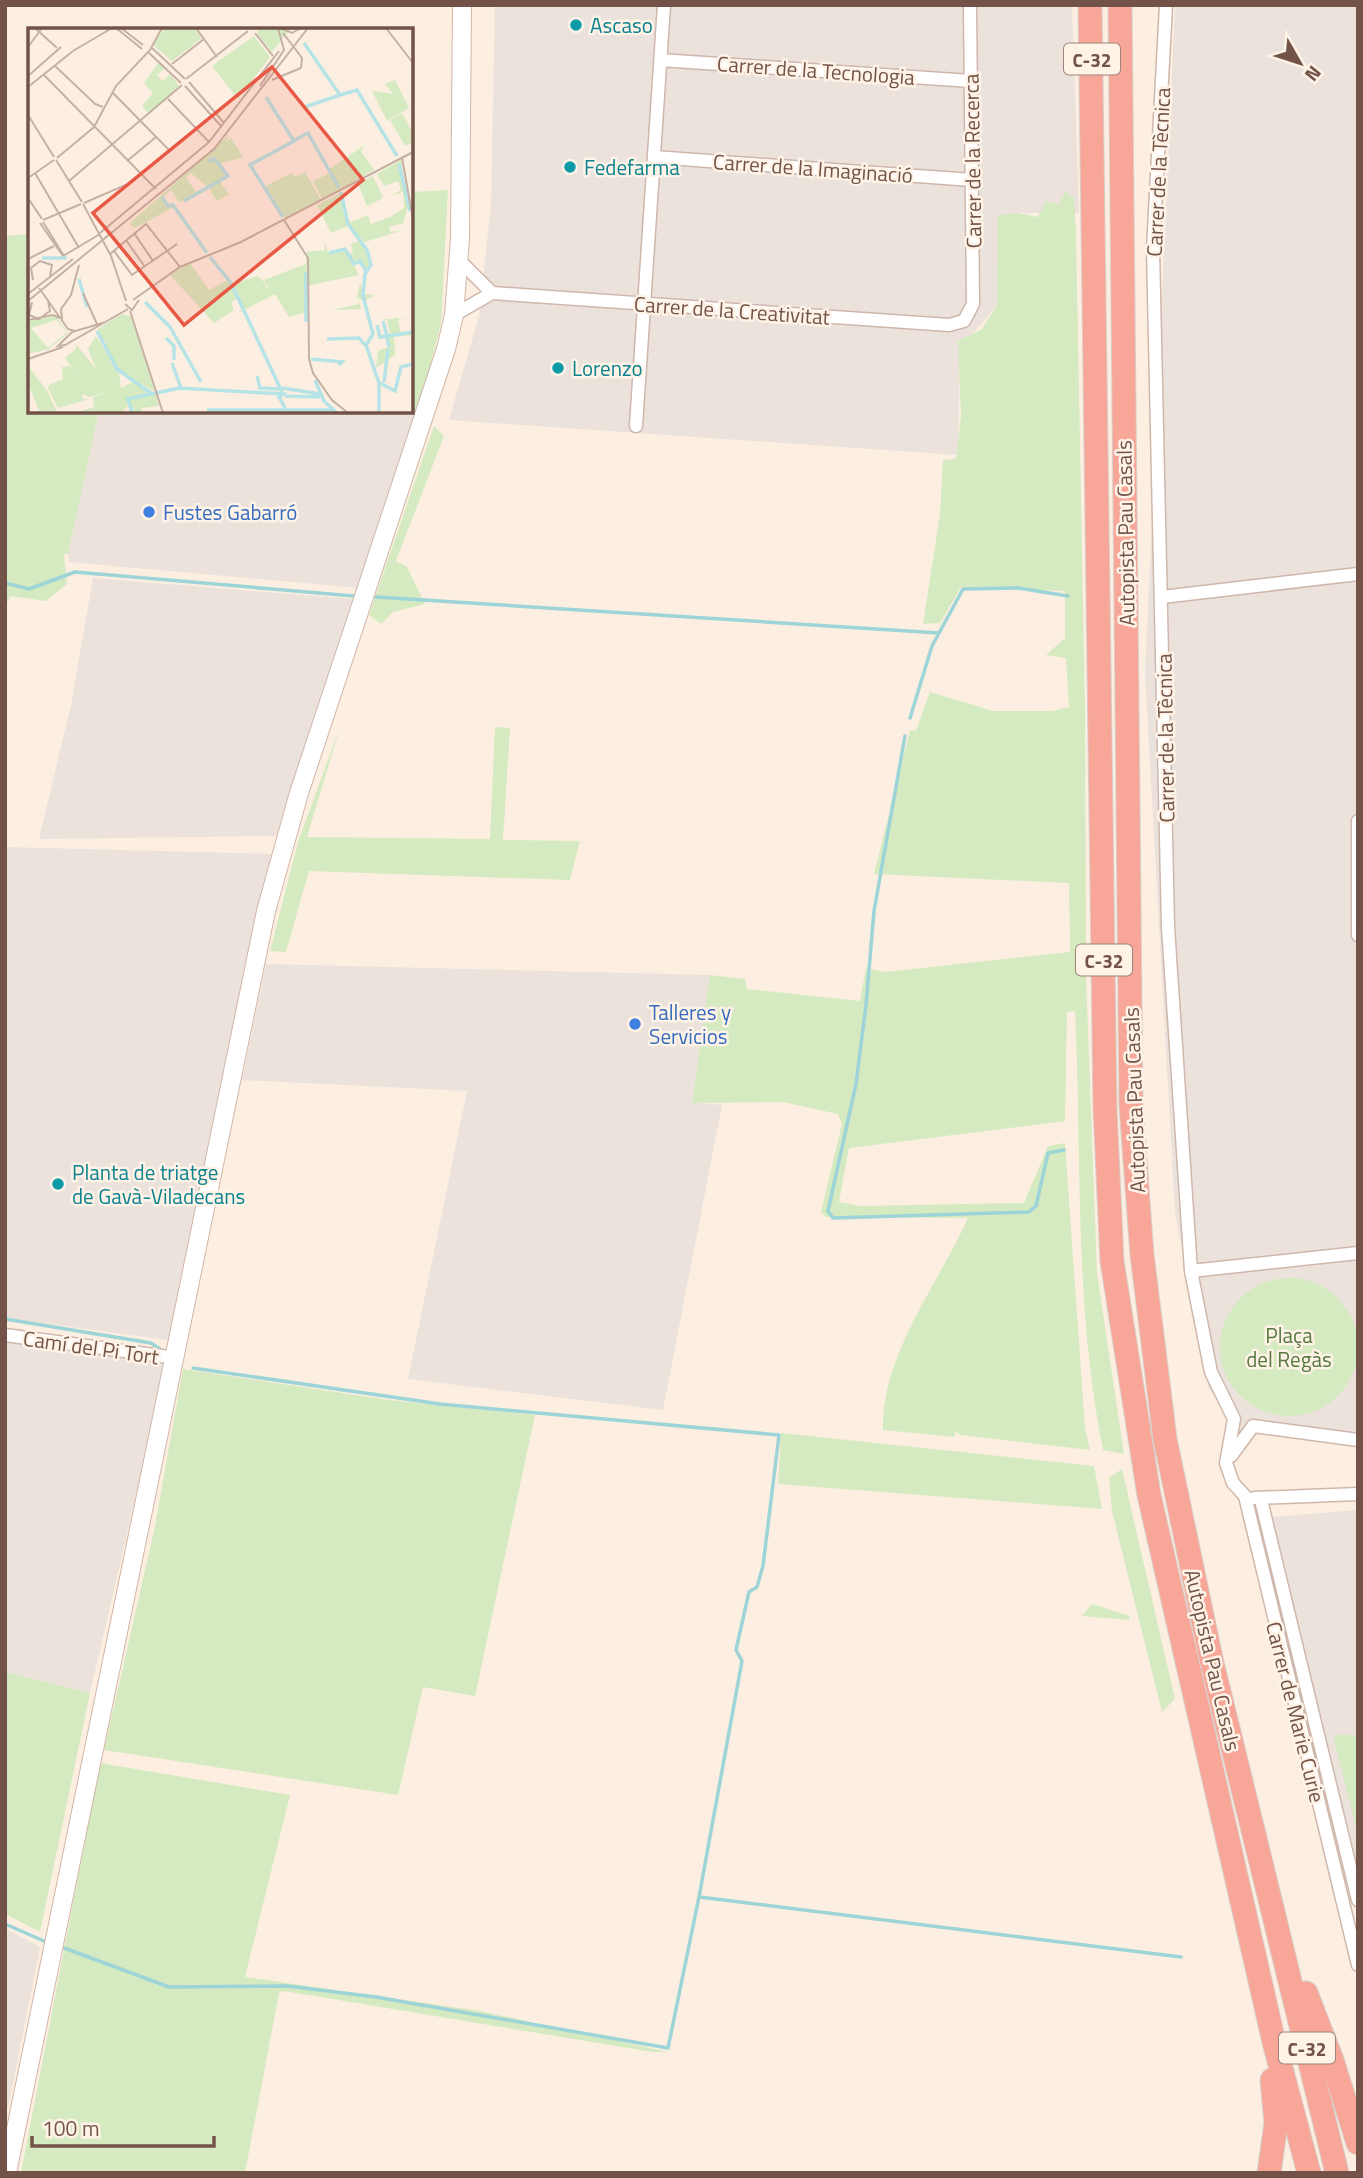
<svg xmlns="http://www.w3.org/2000/svg" width="1363" height="2178" font-family="'Titillium Web',sans-serif">
  <style>
    .industrial { fill: #ebe2dc }
    .green { fill: #d5eac0 }
    .lines { fill: none; stroke-linecap: round; stroke-linejoin: round }
    .stream { stroke: #9cd4d7; stroke-width: 3.5 }
    .minor-casing { stroke: #cfb7ab; stroke-width: 15 }
    .secondary-casing { stroke: #d2b6a8; stroke-width: 20 }
    .motorway-casing { stroke: #d8cfcc; stroke-width: 25 }
    .minor { stroke: #fff; stroke-width: 12 }
    .secondary { stroke: #fff; stroke-width: 18 }
    .motorway { stroke: #f8a697; stroke-width: 23 }
    .culture-dot { fill: #0f9aa8; stroke: #fff3e7; stroke-width: 2.5 }
    .shop-dot { fill: #3f7fe0; stroke: #fff3e7; stroke-width: 2.5 }
    .labels { text-anchor: middle; dominant-baseline: central; stroke-width: 5; stroke-linejoin: round; paint-order: stroke }
    .shield { fill: #fff3e7; stroke: #9d8378; stroke-width: 2 }
    .shield-label { font-size: 19px; font-weight: bold; fill: #735348 }
    .culture-label { font-size: 21px; fill: #0d838f; stroke: #fff3e7; text-anchor: start }
    .street-label { font-size: 21px; fill: #735348; stroke: #fff3e7 }
    .shop-label { font-size: 21px; fill: #366cbe; stroke: #fff3e7; text-anchor: start }
    .park-label { font-size: 21px; fill: #567940; stroke: #fff3e7 }
    .inset-river { fill: none; stroke: #b6e3e6; stroke-width: 3.5 }
    .inset-road { fill: none; stroke: #c5b1a4; stroke-width: 2 }
    .view { fill: #e85844; fill-opacity: 0.15; stroke: #e85844; stroke-width: 3.5 }
    .inset-edge { fill: none; stroke: #735348; stroke-width: 3.5 }
  </style>
  <rect width="100%" height="100%" fill="#fcefe1"/>
  <path class="industrial" d="M495,5H1072L1079,213H1018L997,305L960,349L958,455L449,420L479,316L491,204Z
    M1175,5H1358V1440L1266,1425L1238,1443L1232,1439L1234,1419L1209,1389L1175,1213L1145,673Z
    M99,411H361L417,415L359,588L69,562L68,554Z
    M93,578L353,599L276,836L39,839L71,705Z
    M5,847L273,854L168,1340L5,1318Z
    M266,964L710,975L692,1102L722,1105L663,1410L408,1379L467,1091L242,1080Z
    M5,1340L166,1365L90,1693L5,1672Z
    M1358,1510V1875L1271,1517Z
    M5,1928L40,1947L8,2108L5,2107Z"/>
  <path class="green" d="M448,190L441,324L417,415L361,411H411V192Z
    M1065,192L1074,198L1076,232L1085,711L1086,977L1097,1273L1124,1454L1103,1450C1074,1306 1082,1157 1075,1011L1067,1012L1065,1121L849,1148L839,1202L860,1206L1024,1203L1048,1146L1065,1143L1085,1428L1090,1450L960,1435L955,1431V1437L883,1430C881,1355 938,1285 968,1218L826,1217L821,1212L842,1124L838,1114L783,1102L692,1103L710,975L745,979L747,989L860,1001L866,968L885,972L1070,952L1069,883L874,874L910,730L916,731L930,692L993,711H1052L1069,707L1066,658L1046,655L1065,638V591L961,587L940,623L923,624L940,514L943,460L956,459L961,417L958,341L982,329L997,305L998,215L1018,213L1038,217L1046,201L1059,205Z
    M30,234V411H99L68,554H64L67,584L46,601L10,596L5,608V236Z
    M434,426L444,436L396,561L407,567L425,604L393,612L381,624L369,615Z
    M340,727L307,837L490,839L495,727L510,728L503,840L580,841L570,880L309,871L286,952L270,951L298,842Z
    M1220 1347a69 69 0 1 1 138 0a69 69 0 1 1-138 0Z
    M183,1369L389,1400L535,1415L475,1696L423,1687L398,1795L104,1750L154,1531Z
    M781,1433L1094,1466L1102,1509L778,1484Z
    M1122,1469L1175,1699L1162,1712L1112,1511L1109,1478Z
    M1092,1604L1130,1616L1129,1620L1082,1616Z
    M5,1672L90,1693L40,1932L5,1914Z
    M1333,1735H1358V1834Z
    M100,1763L290,1795L245,1977L480,2011L668,2052H652L284,1991L279,1993L245,2173H21Z"/>
  <g class="lines">
    <path class="stream" d="M5,583L29,589L75,572L354,596
      M376,597L939,633
      M910,718L932,646L963,589L1018,588L1068,596
      M905,736L874,911L866,1005L856,1084L828,1211L833,1218L1029,1212L1036,1206L1048,1153L1064,1150
      M5,1319L151,1343L160,1349
      M193,1368L440,1404L779,1435L763,1566L757,1587L749,1592L736,1650L742,1661L699,1897L1181,1957
      M5,1924L44,1941
      M64,1948L169,1987L287,1986L376,1997L668,2048L699,1897"/>
    <defs>
      <path id="minor" d="M1166,5L1153,249L1168,927L1191,1271L1211,1372L1234,1419L1226,1463
        M660,60L971,81
        M654,157L972,180
        M459,260L492,293
        M454,315L492,293L949,325L964,321L973,304L970,5
        M636,426L664,5
        M1162,597L1358,574
        M1358,821V935
        M1191,1271L1358,1253
        M5,1335L176,1358
        M1231,1456L1253,1426L1358,1440
        M1226,1463L1233,1483L1245,1496L1358,1965
        M1254,1498L1358,1494
        M1261,1500L1358,1900"/>
      <path id="secondary" d="M7,2173L266,911L299,793L446,349L454,315L460,239L462,5"/>
      <path id="motorway" d="M1090,5L1105,1109L1112,1261L1149,1495L1274,2042L1309,2173
        M1120,5L1131,1106L1142,1255L1165,1439L1212,1663L1337,2173
        M1306,1993L1332,2060L1358,2143
        M1269,2173L1276,2123L1272,2080"/>
    </defs>
    <use href="#minor" class="minor-casing"/>
    <use href="#secondary" class="secondary-casing"/>
    <use href="#motorway" class="motorway-casing"/>
    <use href="#minor" class="minor"/>
    <use href="#secondary" class="secondary"/>
    <use href="#motorway" class="motorway"/>
  </g>
  <g class="culture-dot">
    <circle cx="576" cy="25" r="7"/>
    <circle cx="570" cy="167" r="7"/>
    <circle cx="558" cy="368" r="7"/>
    <circle cx="58" cy="1184" r="7"/>
  </g>
  <g class="shop-dot">
    <circle cx="149" cy="512" r="7"/>
    <circle cx="635" cy="1024" r="7"/>
  </g>
  <g class="labels">
    <g class="shield">
      <rect x="1064" y="43.5" width="56" height="31" rx="5"/>
      <rect x="1076" y="944.5" width="56" height="31" rx="5"/>
      <rect x="1279" y="2032.5" width="56" height="31" rx="5"/>
    </g>
    <g class="shield-label">
      <text x="1092" y="59">C-32</text>
      <text x="1104" y="960">C-32</text>
      <text x="1307" y="2048">C-32</text>
    </g>
    <g class="culture-label">
      <text x="590" y="25">Ascaso</text>
      <text x="584" y="167">Fedefarma</text>
      <text x="572" y="368">Lorenzo</text>
      <text x="72" y="1172">Planta de triatge<tspan x="72" dy="24">de Gavà-Viladecans</tspan></text>
    </g>
    <g class="street-label">
      <text transform="translate(816 70) rotate(4)">Carrer de la Tecnologia</text>
      <text transform="translate(972 161) rotate(-91)">Carrer de la Recerca</text>
      <text transform="translate(813 168) rotate(4)">Carrer de la Imaginació</text>
      <text transform="translate(1158 172) rotate(-87)">Carrer de la Tècnica</text>
      <text transform="translate(732 310) rotate(4)">Carrer de la Creativitat</text>
      <text transform="translate(1125 533) rotate(-91)">Autopista Pau Casals</text>
      <text transform="translate(1165 738) rotate(-91)">Carrer de la Tècnica</text>
      <text transform="translate(1134 1100) rotate(-92)">Autopista Pau Casals</text>
      <text transform="translate(91 1347) rotate(8)">Camí del Pi Tort</text>
      <text transform="translate(1213 1660) rotate(77)">Autopista Pau Casals</text>
      <text transform="translate(1296 1712) rotate(76)">Carrer de Marie Curie</text>
    </g>
    <g class="shop-label">
      <text x="163" y="512">Fustes Gabarró</text>
      <text x="649" y="1012">Talleres y<tspan x="649" dy="24">Servicios</tspan></text>
    </g>
    <g class="park-label">
      <text x="1289" y="1335">Plaça<tspan x="1289" dy="24">del Regàs</tspan></text>
    </g>
  </g>
  <g transform="translate(28 28)">
    <rect width="385" height="385" fill="#fcefe1"/>
    <path d="M137,0H166L174,10L144,33L125,17ZM231,0H263L244,24L229,6ZM226,8L242,29L210,71L184,38ZM131,34L137,40L129,47L135,53L142,46L151,58L121,86L114,78L125,65L116,55ZM367,52L381,80L359,93L344,63L365,66L357,56ZM374,85L385,106V114L377,118L362,92ZM280,105L301,141L337,117L333,123L346,142L294,171L285,153L302,145ZM201,107L198,114L203,110L215,129L192,136L201,148L192,154L201,166L189,173L181,160L163,145L158,150L170,167L151,174L143,162L134,170L146,179L107,200L101,196ZM373,132L380,179L375,195L361,199L363,204L375,202L334,215L343,237L338,243L332,233L325,236L331,247L278,258V224L297,222L296,213L300,224L318,219V225H325L323,216L333,212L320,198L303,205L289,177L312,165L318,189L323,194L340,187L343,196L362,189L376,180L375,164L363,168L373,162L370,153L356,158L349,146ZM277,144L293,172L257,190L237,158L264,145L267,149ZM345,148L355,170L339,178L330,155ZM162,235L181,262L200,252L205,256L229,248L239,256L236,261L240,258L244,263L236,252L278,236V284L261,289L247,266L210,285L214,281L209,271L203,274L206,282L186,295L142,247ZM332,255L335,266L347,267L336,273L330,270L333,281L304,282L331,276L329,269ZM94,286L104,289L127,364L91,342L78,323L70,301ZM28,288L40,305L21,321L0,326V293ZM28,292L39,304L20,320L3,300ZM370,291L372,303L385,307L366,309L367,327L348,340L350,323L360,319L359,309H351L362,307L359,292H351L369,290L379,291ZM68,308L91,345L93,360L106,353L121,367L128,366L131,378L114,380V385H105L102,376L93,385H47L66,379L65,369L85,362L61,369L54,366L55,371H62L30,380L19,358L35,351L34,339L42,338L50,348L37,330L48,321L47,315L68,341L60,321ZM0,338L20,364L29,385H12L0,355Z" fill="#d5eac0" fill-rule="evenodd"/>
    <path class="inset-river" d="M276,15L312,67L329,62L369,128M238,69L266,113L222,137L255,189M277,79L312,67M267,112L280,105L311,160M371,136L382,183M313,164L320,196L339,222L343,237L337,246L335,268L345,306L338,317L351,355V385M134,169L140,178L145,177L179,225M156,173L200,148L187,131L180,133M301,225L317,221L326,236L332,233L338,243M182,229L203,255L254,364M14,230H39M278,244V294M51,251L59,279M117,274L142,299L173,354M349,297L352,309L359,308L355,293M69,303L89,341L124,366L151,360L255,366L251,369L257,380M138,310L146,318V332M299,311L331,310L337,317M361,319L359,308L385,304M283,331L314,334L311,337M144,335L153,360M229,348L232,360L252,361M287,352L296,373L309,385M356,354L360,321M352,355L367,363L373,339L385,336M254,360L292,366M257,368L292,369M179,382H307M104,385L100,371L123,366"/>
    <path class="inset-road" d="M7,0L29,20M88,0L114,21M93,0L115,17M168,0L189,29M252,0L264,5L273,0M358,0L385,35M227,5L245,28M255,5L274,30L273,40M0,19L14,0M123,19L157,51M120,24L153,55M144,36L176,11M26,37L67,76L75,79M15,46L128,161M0,48L33,19M158,51L220,3M244,52L273,40M161,54L196,95M157,58L193,98M232,58L256,22L250,0M0,59L45,23L84,0M84,64L142,123M140,71L181,114M0,87L26,129M29,130L66,99L88,58L122,22L134,0M374,130L385,191M28,132L54,174M99,133L128,109M7,145L51,220M0,150L26,132M41,153L154,57M0,170L14,191M56,175L100,156L188,85M55,176L83,228L98,273M15,192L53,176M256,192L280,230L281,331L285,345L304,372L320,385M15,194L36,228M12,195L35,228M72,205L181,114L251,23M106,205L125,233M98,212L117,239M86,223L104,247L149,216M82,226L118,196L152,239M35,228L72,206M0,231L26,218M5,252L3,240L12,233L24,237L22,248M11,260L40,301L47,303M55,265L69,296M0,266L45,231M105,272L152,239L213,214L385,124M0,273L186,121L280,0M4,274L1,287L11,291L22,283L20,272M97,276L104,282L111,272M102,283L135,385M0,292L25,287L34,291L33,281L43,267L51,237M78,294L44,304L30,318L37,317L100,281M0,331L35,319"/>
    <path class="view" d="M244,39L335,152L156,297L65,185Z"/>
    <rect width="385" height="385" class="inset-edge"/>
  </g>
  <rect width="1363" height="2178" fill="none" stroke="#735348" stroke-width="14"/>
  <g transform="translate(1300 63) rotate(129)" stroke="#fff3e7" stroke-width="5" paint-order="stroke">
  <path d="M0-5L12 26L0 18L-12 26Z" fill="#735348"/>
  <text y="-10" font-size="19" font-weight="bold" text-anchor="middle" fill="#735348">N</text>
  </g>
  <path d="M32 2136v10h182v-10" fill="none" stroke="#735348" stroke-width="3.5"/>
  <text x="42" y="2136" font-size="21" fill="#735348" stroke="#fff3e7" stroke-width="5" paint-order="stroke">100 m</text>
</svg>
